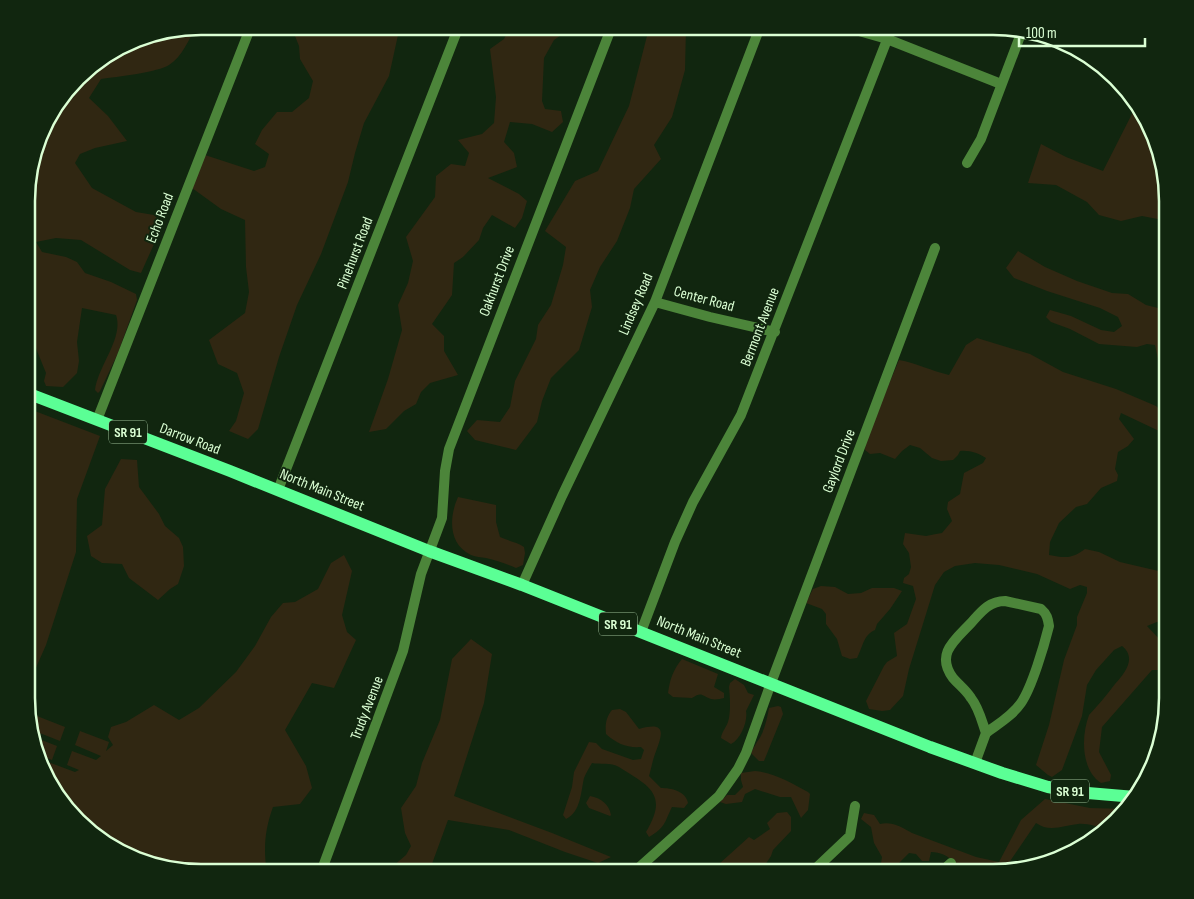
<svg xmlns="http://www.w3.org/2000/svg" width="1194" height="899" font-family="'Sofia Sans Condensed',sans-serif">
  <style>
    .green { fill: #302712 }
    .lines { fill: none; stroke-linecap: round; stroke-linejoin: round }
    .street { stroke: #4c853a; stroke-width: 10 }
    .primary { stroke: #5bff95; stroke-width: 12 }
    .labels { text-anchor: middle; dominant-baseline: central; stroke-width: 4; stroke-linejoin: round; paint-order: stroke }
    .shield { fill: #11260f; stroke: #9ebe99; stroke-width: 1 }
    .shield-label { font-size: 14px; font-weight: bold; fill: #dbffd4 }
    .street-label { font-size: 15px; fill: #dbffd4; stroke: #11260f }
    .rim { fill: none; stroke: #dbffd4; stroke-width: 2.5 }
  </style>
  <rect width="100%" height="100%" fill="#11260f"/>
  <path class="green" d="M277,26H400L389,76L364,123L355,153L348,182L321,254L297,305L279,357L258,429L248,439L229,431L236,421L244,393L237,373L218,364L209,340L245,313L249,292L246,267L245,220L221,209L192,188L205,155L254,171L265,167L269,154L255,144L262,130L277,112H292L309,98L313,81L300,59L299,46L295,36Z
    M511,26H571L567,31L554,40L544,58L542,101L545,109L561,111L563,122L552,132L532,124L510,122L504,142L514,153L517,167L488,178L519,194L527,201L522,218L515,228L492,215L483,228L479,240L463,257L454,263L452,295L432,324L444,336V351L458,375L430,383L421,392L416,404L404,411L386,429L369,432L388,379L402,330L398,305L408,283L413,261L406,237L435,197L436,176L451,164L465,166L469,153L458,140L482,134L494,123L496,97L490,49L504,39Z
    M196,27C189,39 182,57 169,65C159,72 116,77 101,79L89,98L108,116L127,141L95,148L80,154L75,163L92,188L136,212L154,215L163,224L141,273L130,270L81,240L56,238L36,242L42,252L66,257L77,262L85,273L111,282L136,294L137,300L118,353L100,391L98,393L95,390C98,366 124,338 116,315L82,308L77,342L79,361L77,373L63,387L46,386L44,381L46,373L31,336L27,334L28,178L49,114L86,69L144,36Z
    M686,28L685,70L672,117L654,145L661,159L634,189L630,208L617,241L600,267L590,290L592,307L579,350L551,378L542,401L537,422L516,450L475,440L467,431L477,420L500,422L510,407L515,381L536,339L538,325L551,305L563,265L566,247L545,231L575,181L598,171L629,106L647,36L666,31Z
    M1136,106L1150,124L1168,201V221L1142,216L1121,221L1099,215L1087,202L1056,185L1028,183L1041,144L1066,157L1103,171Z
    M1018,251L1045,267L1077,281L1112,293L1128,294L1146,305L1162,309L1168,306V375L1159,364L1155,345L1147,344L1137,347L1099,344L1070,329L1051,322L1046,317L1050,310L1071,316L1101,330L1114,332L1122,326L1118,317L1100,308L1047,291L1014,278L1006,268Z
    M977,338L1030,354L1063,372L1116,389L1156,406L1168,417V433L1157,430L1121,413L1119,419L1134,439L1128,446L1118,452L1115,469L1118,475L1117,481L1101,488L1087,504L1076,507L1059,523L1050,542L1049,555C1065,558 1072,559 1085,549L1099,552L1120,562L1167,573V621L1157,622L1147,626L1162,642L1167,645V670H1152L1102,727L1099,752L1111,775L1110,781L1101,783C1081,770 1081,736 1089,715C1098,705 1107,695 1115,684C1125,673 1137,658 1122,646L1114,650L1096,670L1087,685L1082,716L1062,770L1052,777L1048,775L1036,765L1049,725L1064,660L1077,625V617L1087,593V587L1080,585L1070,589L1037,574L999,565L975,563L955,566L944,572L935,585L909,669L903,696L890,710L882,711L869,709L866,701L884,666L887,662L897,656L894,633L907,624L916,599L913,586L903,583L904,578L909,574L911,567L909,553L903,544L905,533L926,536L936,534L942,533L952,521L947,509L948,502L960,494L964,473L983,463L986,458C978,453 970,450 960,451L958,455L953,460L941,461L932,458L920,448L910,445L902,451L895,459L880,453L870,454L865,450L866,439L899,360C916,363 932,371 949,375L966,345Z
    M27,408L100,436L77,499L76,552L46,645L27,688Z
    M121,459L137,460L139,487L159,514L165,526L179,538L183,547L184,566L178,584L170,589L158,600L129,578L122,564L102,563L91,556L87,536L102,525L105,489Z
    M458,497L496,505V522L500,537C508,541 517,542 524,547L525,553L523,565L516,568C506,564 496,560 486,558C481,557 476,557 471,555C448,544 449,517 458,497Z
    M344,555L352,571L342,615L347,632L356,640L334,688L312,683L285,730L306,766L312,788L300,804L273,807C265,829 263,849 267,872H190L134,860L86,830L44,776L40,759L75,772L79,770L67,765L72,751L96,760L101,756L75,745L80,731L109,742L106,751L113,745L108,737L111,727L126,722L154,705L179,720L199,708L236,672L255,646L271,617L283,603L295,602L318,589L331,563Z
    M821,586L835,587L848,594L861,593L872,588H894L902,591L890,609L877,624L875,630C863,635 863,647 857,658L850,659L842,656L837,639L826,624V614L822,609L806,603L813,589Z
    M471,639L492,654L484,703L454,796L552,833L611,857L598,863L565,852L509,830L448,820L429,872H386L406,855L411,846L405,833L401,808L416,786L422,763L440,720L452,659Z
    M682,659L718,674L714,687L724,693V698C720,699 715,700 711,699C702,696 702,691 692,698L673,697L668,693C670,679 673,670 682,659Z
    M735,679L744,685L748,693L754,695L746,711C748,721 741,739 731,744L721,738C722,731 726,728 728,722C731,713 730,696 729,687L730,683Z
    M778,706L781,707L783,714L764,761H759L751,753C753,748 755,746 757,742C764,733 767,719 769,708Z
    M620,709L626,712L639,729C670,720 661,737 654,757C652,763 651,770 649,776L661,788C671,788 686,791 688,803L684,808L672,807C664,823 666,827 649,837L646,832C669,794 649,786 619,767C611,762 599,765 592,763C589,768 586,773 584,778C581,791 581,812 566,819L563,815L572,787L574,772L589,742L596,743L602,749L633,760L641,759L644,750L641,747C627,748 617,744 606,734C605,725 606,717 612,710Z
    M37,716L65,727L60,741L32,730Z
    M34,737L57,746L52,760L39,755Z
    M755,771C775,773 791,783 808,792L810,794L808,810L801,818L791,797H780L755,789L745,794L742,802L726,804L720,802L727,795H735L743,787L741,780V773Z
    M590,796C601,798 609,804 611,815L610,816L589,808L586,803Z
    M1045,799L1090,808L1127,809L1125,813L1106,828C1097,827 1087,823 1078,824C1064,825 1050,833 1036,823L1004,870C995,872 972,876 965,871C951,863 951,853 931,852L929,861H922L916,854L909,853L889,873H867L871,872L881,863L882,857L874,843L871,827L861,819L864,813L874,815L880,824C891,821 902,827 912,833L976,857L999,862L1021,820Z
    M787,812L791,817V831L773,850L771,856L765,865L753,870L752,873H715L714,871L720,866L719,864L749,837L754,840L770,829L767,823L777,813Z"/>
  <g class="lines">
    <path class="street" d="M845,27L887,39L1001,84
      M967,163L981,139L1022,31
      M655,302L710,317L775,332
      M97,420L251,26
      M278,490L459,26
      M522,585L562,496L655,302L760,27
      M1005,601L1041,609C1047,614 1048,619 1049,626C1044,646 1032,687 1021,703C1012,716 998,724 986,733C982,722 979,708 971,698C966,690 959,685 953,678C935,654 955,640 971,623C981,612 989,601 1005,601Z
      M641,632L675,542L693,502L741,415L892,27
      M975,763L986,733
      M321,872L403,651L421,574L442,518L445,471L449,449L612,26
      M633,873L719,796L738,769L746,753L771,683L935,248
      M811,873L850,836L855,806
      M940,873L951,863"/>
    <path class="primary" d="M27,393L230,471L429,551L522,585L930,747L1002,773L1048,787L1076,792L1135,797"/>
  </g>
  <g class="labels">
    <g class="shield">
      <rect x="109" y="420.5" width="38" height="23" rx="4"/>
      <rect x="599" y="612.5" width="38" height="23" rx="4"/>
      <rect x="1051" y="779.5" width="38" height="23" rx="4"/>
    </g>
    <g class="shield-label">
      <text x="128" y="432">SR 91</text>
      <text x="618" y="624">SR 91</text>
      <text x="1070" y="791">SR 91</text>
    </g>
    <g class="street-label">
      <text transform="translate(160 218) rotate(-69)">Echo Road</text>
      <text transform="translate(355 253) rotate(-69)">Pinehurst Road</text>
      <text transform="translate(497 281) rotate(-69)">Oakhurst Drive</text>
      <text transform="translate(704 299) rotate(15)">Center Road</text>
      <text transform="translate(636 304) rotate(-67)">Lindsey Road</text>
      <text transform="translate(760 327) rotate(-69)">Bermont Avenue</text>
      <text transform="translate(190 439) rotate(21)">Darrow Road</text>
      <text transform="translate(839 461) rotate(-69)">Gaylord Drive</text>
      <text transform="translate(322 490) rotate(22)">North Main Street</text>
      <text transform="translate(699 637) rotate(22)">North Main Street</text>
      <text transform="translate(367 708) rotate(-69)">Trudy Avenue</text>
    </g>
  </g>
  <path d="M0 0H1194V899H0ZM201 35H993A166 166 0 0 1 1159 201V698A166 166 0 0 1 993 864H201A166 166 0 0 1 35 698V201A166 166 0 0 1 201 35Z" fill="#11260f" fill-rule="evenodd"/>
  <path class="rim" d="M201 35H993A166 166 0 0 1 1159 201V698A166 166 0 0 1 993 864H201A166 166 0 0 1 35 698V201A166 166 0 0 1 201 35Z"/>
  <path d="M1019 38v8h126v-8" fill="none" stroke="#dbffd4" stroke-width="2.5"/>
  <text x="1026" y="38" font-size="15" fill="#dbffd4" stroke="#11260f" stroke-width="4" paint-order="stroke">100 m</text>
</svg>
